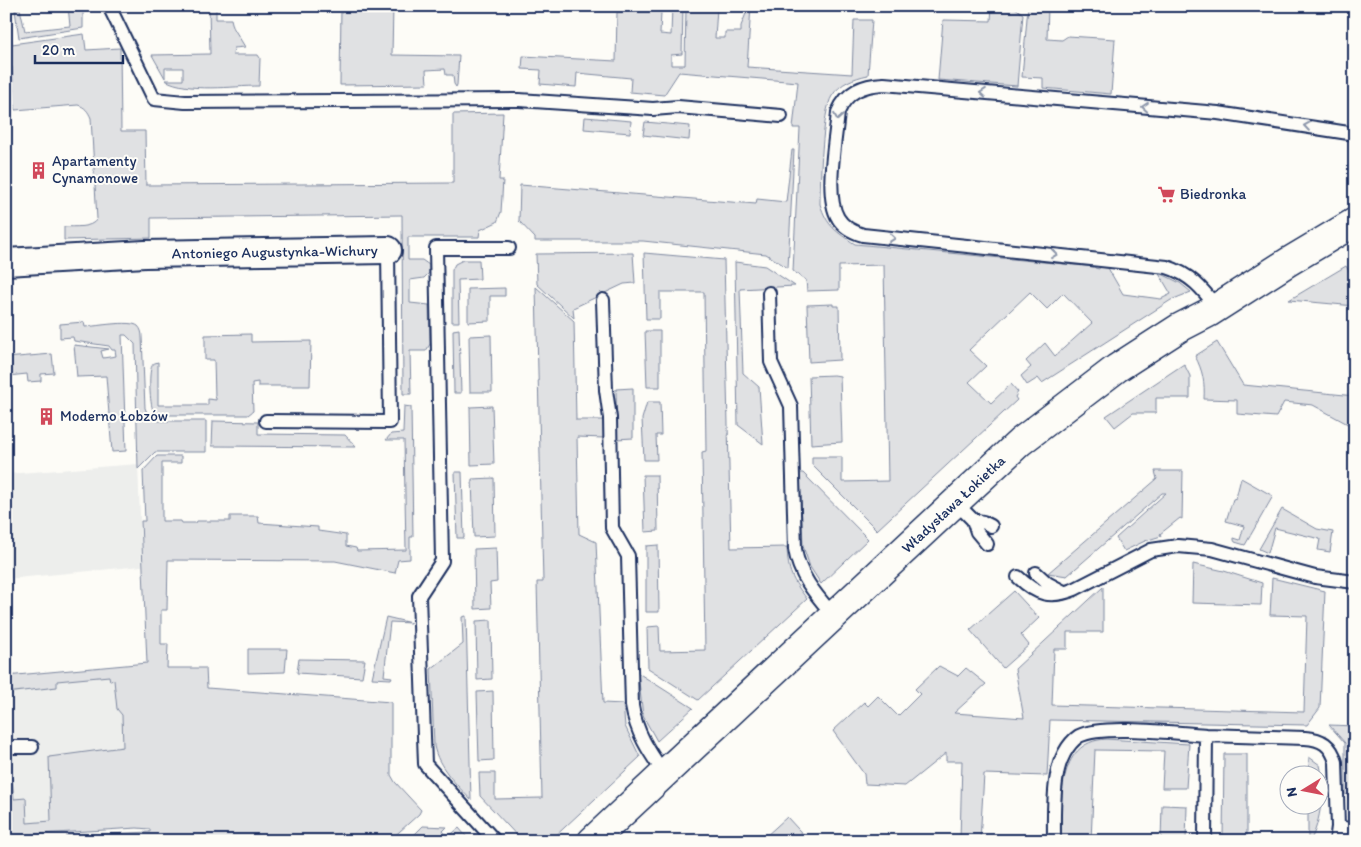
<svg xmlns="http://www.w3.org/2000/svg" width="1361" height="847" font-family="Itim,sans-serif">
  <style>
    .built { fill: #edeeec }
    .green { fill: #e0e1e3; stroke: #7e88a0 }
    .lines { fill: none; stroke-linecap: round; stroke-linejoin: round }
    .service-casing { stroke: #1b2f5e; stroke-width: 16 }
    .minor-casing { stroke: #1b2f5e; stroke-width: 30 }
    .tertiary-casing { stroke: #1b2f5e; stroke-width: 31 }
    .service { stroke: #fdfcf7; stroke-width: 12 }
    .minor { stroke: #fdfcf7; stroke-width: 26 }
    .tertiary { stroke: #fdfcf7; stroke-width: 28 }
    .oneway { stroke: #8c96aa }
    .labels { text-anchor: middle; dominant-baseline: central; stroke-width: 4; stroke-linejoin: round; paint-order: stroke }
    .poi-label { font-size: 15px; fill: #1b2f5e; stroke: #fdfcf7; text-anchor: start }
    .street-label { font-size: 15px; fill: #1b2f5e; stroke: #fdfcf7 }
  </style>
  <rect width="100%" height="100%" fill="#fdfcf7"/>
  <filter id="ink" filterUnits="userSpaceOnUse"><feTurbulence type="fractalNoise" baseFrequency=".02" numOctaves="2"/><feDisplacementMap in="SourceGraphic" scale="10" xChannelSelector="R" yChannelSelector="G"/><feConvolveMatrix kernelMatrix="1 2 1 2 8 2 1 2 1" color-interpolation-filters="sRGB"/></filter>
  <g filter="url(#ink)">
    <path class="built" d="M138,464L142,566L6,579V474Z
      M148,663L150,829L137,828L6,836V676Z"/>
    <path class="green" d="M68,6H83V28L19,38L15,10L20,9L25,31L70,26Z
      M209,6H216V19H231L233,27L245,47L234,48L233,55H258L260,58L259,86C232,86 189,93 165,80H183V68H165V78L152,55L210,54Z
      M341,6H393L392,55L459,56L457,85L456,87L454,84L453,75H446L445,69L426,70L427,84L340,85Z
      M672,6H683L682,54L671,55V65H685L686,7L717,8L715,38H725V32H741V26L749,6H751L747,67L852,74L854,20H872L868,75C854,78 840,83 832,96C822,111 820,184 820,204C827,226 836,232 855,244L1095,267V268L1099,269L1100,267L1108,268L1123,294L1161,299L1171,294L1158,272L1180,283L1191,292L1171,300L1042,383L1038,378L1027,385L1021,376L1031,367L1026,361L1045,343L1055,356L1092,323L1063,293L1047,309L1030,292L969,350L986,366L969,382L991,403L1011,384L1018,392L1015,397L1017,400L877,530L812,465V457H842V482L888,481L884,265L839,266V290L807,291L806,280L793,271L800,128H793L798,82L679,72L664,95L630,92L631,78L577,73L576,87L540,84L541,70L522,69L523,56L616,61L617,12H661L660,34L671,35Z
      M992,6L1014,7L1023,14L1017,86L938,80L943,20L991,21Z
      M1028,6H1048L1047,39L1062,40L1068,36L1115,39L1111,94L1043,88V78L1022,77Z
      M6,15H8L12,44L84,34L86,50L120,48L121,131H145L146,185L453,183V114L503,113L499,180H503L501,212L497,222L480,230L479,237H408V260H422L429,265V273L424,278L410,280V303L429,305L430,344L426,351H410L411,394H403L402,215L151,218V238L64,240V227C74,226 91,229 97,219L91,118C88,111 85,107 78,105L15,110L12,67L6,66Z
      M585,117L631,121L630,133L584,129Z
      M645,122L690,126L689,140L643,135Z
      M792,150H794L788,268L766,254L643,241H535V238L519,221L520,185L756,204L757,199L786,202Z
      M633,253L635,283L624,284L573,308L574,318L537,284L536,254Z
      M644,253L724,260L731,548L787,547C788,573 792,579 807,599L698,700L648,668L647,627L659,626L660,651L705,650L702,452L706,451L704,292H660V319H646Z
      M463,260H479L480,279L458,280L459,322H452V270L455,264Z
      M735,262L765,266L795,286L740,289L743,373L759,387L763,444L738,425Z
      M1346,266L1355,282V306L1289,300Z
      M536,287L574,321L576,420H604V438L577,437L579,534L596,542L603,703L623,704L625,726L640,757L550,841H522L480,796L479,773H495V799L542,798L537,582H543Z
      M505,288V296H490V321L468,322V289Z
      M833,304V306H839L840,360L809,362L807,305Z
      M84,322L85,327C97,326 130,320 138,326C141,329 142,333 142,337L145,408L148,415L158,421H206V452H155L138,469L135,344L126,335H122L126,451L112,452L106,376L77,377L74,345L109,349L101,351L103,358L116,356L115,350H112L109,346L74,341L73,337L60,338V324Z
      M459,329L461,393H454L453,330Z
      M645,331H660V387H647Z
      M251,334V342L311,341L310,386H258V382L252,383L253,411L248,415H162L153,410C150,404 148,373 152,366C153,363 155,363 158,362V405H208V399L216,400V398L215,397L214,360H205V335Z
      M491,335L492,392H470L469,336Z
      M1217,342L1243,385L1355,396V428L1313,405L1284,402L1276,417L1237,414V400L1204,399C1205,383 1203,371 1195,356Z
      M52,354L54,373L41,374V381L28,382L27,374L8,376L6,374V358Z
      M1184,364L1190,376V398H1156V413H1133L1115,427L1106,416Z
      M834,375L840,376L842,442L811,444L809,376Z
      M633,388V438L617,439L616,389Z
      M647,402H660L661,435H656L657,460H644L642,419Z
      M404,406L411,407L413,537H410V559L398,560L395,573L335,561L168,560L167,610H161V644H168L167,668H206L207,688L391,702V775L395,782L421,810L419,814L389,841H66V836L150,832V829L137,828L6,836V767L12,779L14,799L26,798L27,823L51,821L49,757L123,747L122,715L117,709L114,680L110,681L109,676L57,681V687L6,693V676L147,663L141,521H145L143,471L157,456H181V463H162V521H181L182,523H196L197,521H230V516H258L259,523L318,527V531L346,535V546L356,548L357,551L406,550L404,440H386L391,434L403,433Z
      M492,406L494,464L471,465L470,407Z
      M213,421L258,422V434L345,435L356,447L212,446Z
      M1155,471H1183L1182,519L1180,518L1160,534L1161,536L1145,541L1124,551L1116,538L1166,493H1162L1067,576L1048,573L1157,479Z
      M455,472H462L464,538H457Z
      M800,473H803L868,539L821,584L810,567L803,546Z
      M643,475H657L658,531L645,532Z
      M494,478L495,536L474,537L472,479Z
      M1241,478L1273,496L1245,545L1235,542L1234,540V538L1240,540L1244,526L1226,521L1233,499L1236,498Z
      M1282,509L1317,529L1333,532L1330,552L1318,550L1320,539L1275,528L1268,553L1259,549Z
      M658,545L659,612H646V546Z
      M496,548L497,582L490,583L491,608L475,609L474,549Z
      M1193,564L1224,571L1262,583L1261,605L1192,603Z
      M1272,578L1325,591L1320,708L1307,725L1050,720L1047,776L984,774L980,841H960L962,761H946V753L905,786L865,784L864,774L833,731L864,702L868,706L878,696L898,716L920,694L915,689L939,666L958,676L966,668L986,684L954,713L1024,718L1015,669L1103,587V632H1067V649H1054L1052,705L1304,712L1307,616L1270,615Z
      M1014,591L1039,618L1021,635L1029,645L1003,668L970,630Z
      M466,616L471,800C457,785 438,767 434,746L431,669L463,644L462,617Z
      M386,617L411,623L390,622L384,676L392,677L391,679L372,678Z
      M491,620L492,679L477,680L476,621Z
      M248,649H287L285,672L248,673Z
      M299,659L365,660L362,677L297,673Z
      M638,673L693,708L657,741L643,716Z
      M493,691L494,760L479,761L477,692Z
      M1329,725L1355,726V810L1350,805L1348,795L1345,794V743Z
      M1106,739L1189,744L1186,788H1162L1164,751L1095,750L1091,841H1061C1062,803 1055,742 1106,739Z
      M1224,754H1247V841H1223Z
      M1309,757L1320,765C1325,785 1321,823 1310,841H1308V805L1318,804V774H1308Z
      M1162,805L1187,806L1186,841H1161Z
      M787,817L809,841H769L765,837Z
      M423,826L447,827L443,831L448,837L459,828L470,841H439L437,839L435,841H408Z"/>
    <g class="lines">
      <defs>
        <path id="service" d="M109,6L154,99L185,102L519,100L653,109L678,107L781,116
          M769,293L771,362L791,406L795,549C799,576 816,595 833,615
          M603,300L606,390L610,418L612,528L628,556L632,706C636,732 649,752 664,773
          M1217,308C1203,289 1190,274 1167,267L863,235C853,232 843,227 838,218C824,195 836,139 838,112C847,91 863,85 884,84L1218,113L1355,134
          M266,421L390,422L388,250
          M955,502L973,520L977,532L987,544
          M973,520L983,522L991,526
          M1036,573L1047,583L1064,592
          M1018,577C1037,595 1050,599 1075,589L1151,550L1178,546L1212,549L1315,577L1355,582
          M6,747H32
          M495,841L425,764L419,596L442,561L436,248H509
          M1054,841C1054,819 1053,796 1057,775C1059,761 1067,744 1079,736C1101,724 1178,733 1206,735
          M1205,841L1206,735L1305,738C1322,739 1331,745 1336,762L1338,827
          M1336,841L1338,827L1355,830"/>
        <g id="minor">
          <path id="s1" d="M6,262L145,254L388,250"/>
        </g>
        <g id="tertiary">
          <path id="s2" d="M592,841L1020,442L1117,368L1179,328L1210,312L1288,262L1355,222"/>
        </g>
      </defs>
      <use href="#service" class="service-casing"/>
      <use href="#minor" class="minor-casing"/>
      <use href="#tertiary" class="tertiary-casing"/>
      <use href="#service" class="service"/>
      <use href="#minor" class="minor"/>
      <use href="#tertiary" class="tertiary"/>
    </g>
    <defs><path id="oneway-chevron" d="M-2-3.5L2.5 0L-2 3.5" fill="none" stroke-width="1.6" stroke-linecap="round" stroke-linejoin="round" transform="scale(1.25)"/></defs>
    <g class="oneway">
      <use href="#oneway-chevron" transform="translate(983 93) rotate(-175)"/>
      <use href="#oneway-chevron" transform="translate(1145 107) rotate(-175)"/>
      <use href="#oneway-chevron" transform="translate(838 117) rotate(99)"/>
      <use href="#oneway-chevron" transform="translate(1307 126) rotate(-172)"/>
      <use href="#oneway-chevron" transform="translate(892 238) rotate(6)"/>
      <use href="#oneway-chevron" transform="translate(1054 254) rotate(6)"/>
    </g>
  </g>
  <defs>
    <symbol id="building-bare" viewBox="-9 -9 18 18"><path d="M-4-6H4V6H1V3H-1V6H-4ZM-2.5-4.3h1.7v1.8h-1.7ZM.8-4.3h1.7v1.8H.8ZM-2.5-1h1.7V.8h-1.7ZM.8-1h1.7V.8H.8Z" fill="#d1495b" stroke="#fdfcf7" stroke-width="2.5" paint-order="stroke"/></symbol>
    <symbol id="supermarket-bare" viewBox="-9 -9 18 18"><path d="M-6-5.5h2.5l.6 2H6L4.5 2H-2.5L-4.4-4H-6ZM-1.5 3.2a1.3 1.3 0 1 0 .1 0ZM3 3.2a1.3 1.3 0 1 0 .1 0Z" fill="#d1495b" stroke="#fdfcf7" stroke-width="2.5" paint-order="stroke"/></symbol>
  </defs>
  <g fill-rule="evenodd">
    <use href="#building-bare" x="26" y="158" width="25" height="25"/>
    <use href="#supermarket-bare" x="1154" y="182" width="25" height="25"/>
    <use href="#building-bare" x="34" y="404" width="25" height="25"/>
  </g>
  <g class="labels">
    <g class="poi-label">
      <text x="52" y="161">Apartamenty<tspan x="52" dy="17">Cynamonowe</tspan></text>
      <text x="1180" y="194">Biedronka</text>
      <text x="60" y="416">Moderno Łobzów</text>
    </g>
    <g class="street-label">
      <text stroke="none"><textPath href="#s1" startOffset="269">Antoniego Augustynka-Wichury</textPath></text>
      <text stroke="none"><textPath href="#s2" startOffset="494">Władysława Łokietka</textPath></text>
    </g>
  </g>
  <rect width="1361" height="847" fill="none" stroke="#fdfcf7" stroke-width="25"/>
  <rect x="12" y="12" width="1336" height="822" fill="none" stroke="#1b2f5e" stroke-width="2" filter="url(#ink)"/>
  <g transform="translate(1304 790) rotate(260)"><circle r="24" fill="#fdfcf7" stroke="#a3aaba"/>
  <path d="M0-4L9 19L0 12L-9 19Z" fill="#d1495b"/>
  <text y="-8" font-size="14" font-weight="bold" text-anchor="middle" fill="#1b2f5e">N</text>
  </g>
  <path d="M35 55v8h88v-8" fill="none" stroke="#1b2f5e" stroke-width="2.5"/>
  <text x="42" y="55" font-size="15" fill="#1b2f5e" stroke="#fdfcf7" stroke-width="4" paint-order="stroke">20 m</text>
</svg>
